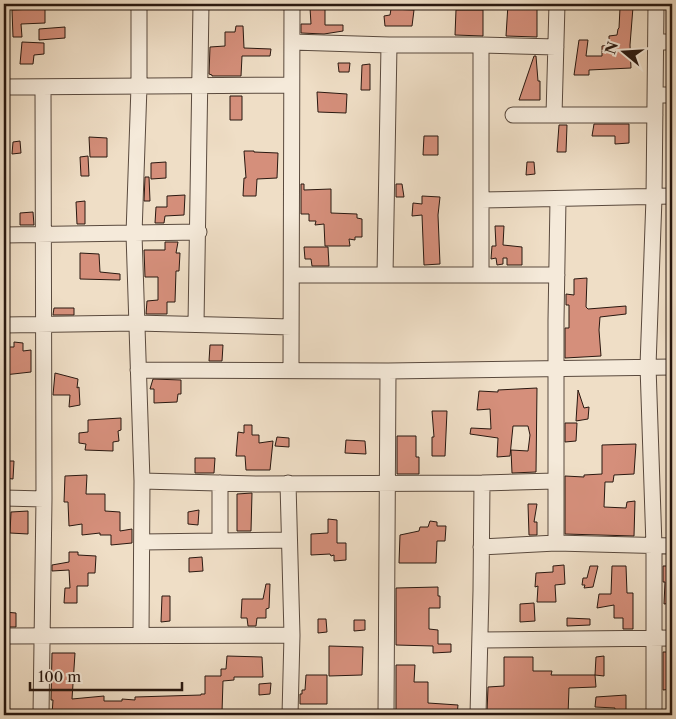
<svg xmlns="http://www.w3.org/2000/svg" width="676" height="719" font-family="'Libre Caslon Text',serif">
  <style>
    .building { fill: #d58f7b; stroke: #291810 }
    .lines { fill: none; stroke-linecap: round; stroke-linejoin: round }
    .minor-casing { stroke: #5a4a3e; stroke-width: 17 }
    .minor { stroke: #f5eada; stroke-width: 15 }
  </style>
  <rect width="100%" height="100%" fill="#efdec6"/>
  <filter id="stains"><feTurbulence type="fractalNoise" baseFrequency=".004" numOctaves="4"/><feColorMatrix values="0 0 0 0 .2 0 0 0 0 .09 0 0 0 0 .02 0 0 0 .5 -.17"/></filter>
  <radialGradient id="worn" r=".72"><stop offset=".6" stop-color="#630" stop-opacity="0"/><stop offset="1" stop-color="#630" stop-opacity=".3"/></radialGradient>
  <path class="building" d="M45,4V23L21,24L22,37H13L12,10L34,9V5Z
    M508,4H537V37L506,36Z
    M633,7L630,45L631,68L589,70V75H574L579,40H588L586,56H602V46L609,45V36L617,35L618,29L619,28L620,8Z
    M310,8H325V25H343V31L324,34L301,33V24H311Z
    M391,9L414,10L412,26H385L384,16L390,15Z
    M456,10H483V36L455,35Z
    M236,26H243L244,48L271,49L270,56H242L241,76H212V75L209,74L210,47L225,46V32H235Z
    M65,27V38L39,40V29Z
    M22,42L44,43V54L34,55L33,64H20Z
    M534,56H536L538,81H540V100H519Z
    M338,63H350L349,72H339Z
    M370,64V90H361L362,65Z
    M317,92L347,94L346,113L318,112Z
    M230,96H242V120H230Z
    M594,124H629V143L615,144V136H592Z
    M559,125H567L566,152H557Z
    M424,136H438V155H423Z
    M89,137L107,138V157H90Z
    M20,141L21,153L12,154L13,142Z
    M244,151H254V152L278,153L277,178L257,179L256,196H243L244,178H246Z
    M88,156L89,176H81L80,157Z
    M166,162V178L151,179V163Z
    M527,162H534L535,174L526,175Z
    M145,177H149L150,201H144Z
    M301,184H304V190L331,189V213L357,214V218L362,219V237H355V240L349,239L350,246H325L324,224L315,225L316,221H309V214H301Z
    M396,184H402L404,197H396Z
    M185,195L184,215L165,216L164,223H155L156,207H167V196Z
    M422,196L440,197L438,215L440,264L424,265L422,215L412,216L413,203L422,204Z
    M85,201V224H77L76,202Z
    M33,212L34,225H20V213Z
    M495,226H504L503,245L522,247V265H507V258H503V264L497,265L496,258L491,259L492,246H496Z
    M165,242H178L176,253H180L179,271H176L175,302H167V314H146L147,301L158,300V277H145L144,250H165Z
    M304,247H328L329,266H312L311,259H305Z
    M80,253L99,254L100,272L120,274V280L80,279Z
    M587,278L586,307L588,309L626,306V314L600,317L599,330L601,356L565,358V328H569V305H566V294L574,295V279Z
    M54,308H74V315H53Z
    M14,342L23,343V351L31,350V372L4,375V347H14Z
    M210,345H223L222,361H209Z
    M55,373L78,379L77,388L79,387L80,405L69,407L70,395H53Z
    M153,379L181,380V394H178L177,402L154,403V389H150Z
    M537,388L536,472L512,473L511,450L528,451L530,435L528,426H513L510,456L497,457L498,438L470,434L471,428L491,429L490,409L477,410L479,391L498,392V390Z
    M578,390L584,408L589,407L588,419L576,421Z
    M432,411H447L445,456H432V437H434Z
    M121,418V430L118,431L119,441L113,442V451L85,450L86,444L79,443V433L88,432V420Z
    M565,423H577L576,441L565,442Z
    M244,425H252V435H259V443L273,441L270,470H246L245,456H236L238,432L244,433Z
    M397,436H416V457H419V474H397Z
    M277,437L289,438V447L275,446Z
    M346,440L365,441L366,454L345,453Z
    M636,444L634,474L614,475L613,482H605L604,507L626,508L627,502L635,501L634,536L565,534V476L584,477V475L602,474V445Z
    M195,458H215L214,473H195Z
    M4,461H14L13,479L4,478Z
    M87,475L86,494H105V511L120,512V531L132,529V543L111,545V535H100V533L82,535V524L69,526L68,502H64L65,476Z
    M252,493L251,531H237V494Z
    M528,504H537L534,522H537V535H529Z
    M199,510L198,525L188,524V512Z
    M28,511V534L10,533L11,512Z
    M328,519L337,520V543H346V560L334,561V555L331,556L330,554L311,555V534L328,533Z
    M430,521L437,522V526H446L445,541H437L436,563H399L400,535L419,531L420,527H428Z
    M69,552H78V555L96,556L95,573H88V586H77V603H64L65,588H70L69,570L52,571V565L69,562Z
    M202,557L203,571L189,572V558Z
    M564,565L565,584L555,585L556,602H537L538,586L535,587L536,573L553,572V566Z
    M590,566H598L593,587L584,588L585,585H582L583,578H587Z
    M612,566H626L627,593H633V629H623V618H614V605L597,608L599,594H611Z
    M663,566H672V603L664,604L665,582H663Z
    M266,584H270L269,608L266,609V618H257L256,626H248L247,618H241L242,599H263Z
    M438,587V596H440V608H429V629L438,630V644H451V652L433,653V646L396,645V588Z
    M162,596H170V621L161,622Z
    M534,603L535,621L520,622V604Z
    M4,612L16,613V627H4Z
    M567,618L590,619V625L567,626Z
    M318,619H326L327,632L318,633Z
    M354,620H365V630L354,631Z
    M329,646L363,647L362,675L329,676Z
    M663,652H672V689L663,690Z
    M52,653H75L72,699L104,696V701H122V699L135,700V697L201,695V694H205V676H221V669H226L227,656L262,657L263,677H234V680L223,681L222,712L212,713V715H52L53,700H51Z
    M604,656V676L595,675L596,657Z
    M504,657H533V671H552L551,675H595L596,687L569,688L568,715H504V712H487L488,687L504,686Z
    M396,665H415L414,682H428V703L458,705L457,715H396Z
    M306,675H327V704H300V694H302V690H305Z
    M271,683L270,694L259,695V684Z
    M626,695V715H614L615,708L595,707L596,697Z"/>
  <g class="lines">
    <defs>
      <path id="minor" d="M139,4V86L134,234L142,481L141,635
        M292,42L389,45H481L556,47
        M656,42H672
        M481,45V274
        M4,87L291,85
        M655,95H672
        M513,115H655
        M554,115L557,4
        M481,200L672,196
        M4,235L199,232
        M292,275H557
        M385,275L389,45
        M196,324L201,4
        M4,325L136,323L291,327
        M138,370L388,371L672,367
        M291,370L292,4
        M142,481L256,484L482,483L555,481
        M220,483V540
        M288,483L292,635L290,715
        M4,498L44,499
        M142,542L289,540
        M556,543V321L558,199
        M481,547L556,543L672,546
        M4,636L292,635
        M480,640L672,638
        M41,715L44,499L43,87
        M386,715L388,371
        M478,715L481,591L482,483
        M654,715V546L648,366L654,198L656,4"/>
    </defs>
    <use href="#minor" class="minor-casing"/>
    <use href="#minor" class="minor"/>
  </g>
  <rect width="676" height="719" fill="none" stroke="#efdec6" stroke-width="20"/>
  <rect x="5" y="5" width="666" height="709" fill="none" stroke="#291810" stroke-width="2.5"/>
  <rect x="10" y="10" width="656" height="699" fill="none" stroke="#291810"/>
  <g transform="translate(624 52) rotate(288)" stroke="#f5eada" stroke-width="4" paint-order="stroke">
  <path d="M0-4L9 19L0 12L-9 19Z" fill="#291810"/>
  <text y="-8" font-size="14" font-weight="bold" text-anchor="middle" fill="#291810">N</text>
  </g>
  <path d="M30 682v8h152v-8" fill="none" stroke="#291810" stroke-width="2.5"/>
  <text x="38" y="682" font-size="15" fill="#291810" stroke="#f5eada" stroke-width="4" paint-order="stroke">100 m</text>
  <rect width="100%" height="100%" filter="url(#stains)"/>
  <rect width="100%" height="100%" fill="url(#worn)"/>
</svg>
